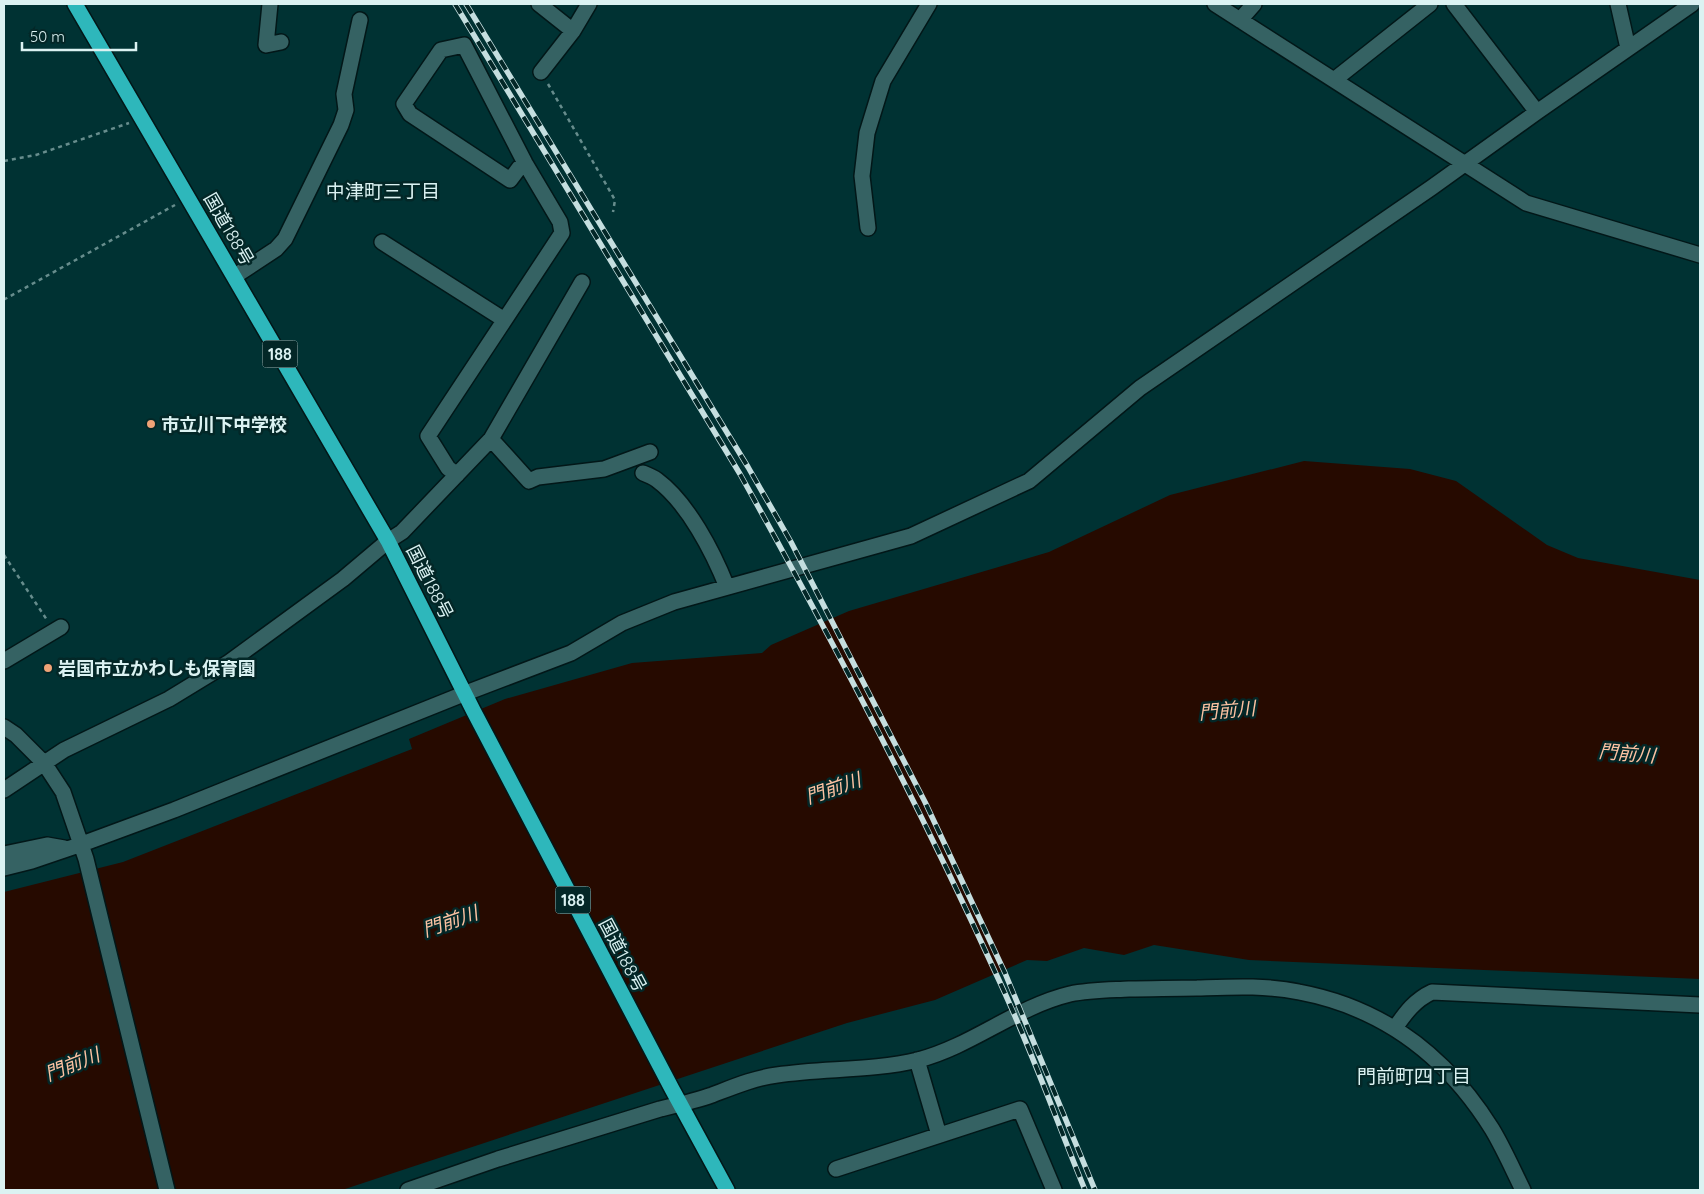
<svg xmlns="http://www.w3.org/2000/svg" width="1704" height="1194" font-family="Quicksand,'Noto Sans JP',sans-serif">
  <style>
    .water { fill: #260a00 }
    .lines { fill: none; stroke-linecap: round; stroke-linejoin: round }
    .minor-casing { stroke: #021718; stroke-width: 18 }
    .highway-casing { stroke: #021718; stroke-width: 18 }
    .path { stroke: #678d8d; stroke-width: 2.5; stroke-dasharray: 4 4; stroke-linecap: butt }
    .minor { stroke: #356263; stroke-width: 15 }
    .highway { stroke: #2eb7bb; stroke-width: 15 }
    .rail-casing { stroke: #c5dedf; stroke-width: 5.5 }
    .rail { stroke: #032727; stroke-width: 4; stroke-dasharray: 11; stroke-linecap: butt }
    .poi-dot { fill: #efa377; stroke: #032727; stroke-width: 2 }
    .labels { text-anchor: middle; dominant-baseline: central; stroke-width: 5; stroke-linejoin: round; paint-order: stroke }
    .shield { fill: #032727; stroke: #9ab5b5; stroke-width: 1 }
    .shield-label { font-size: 16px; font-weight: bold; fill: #dbf2f2 }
    .street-label { font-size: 18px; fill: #dbf2f2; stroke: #032727 }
    .poi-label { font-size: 18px; font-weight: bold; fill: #dbf2f2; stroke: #032727; text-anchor: start }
    .neighbourhood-label { font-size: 19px; fill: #dbf2f2; stroke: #032727 }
    .water-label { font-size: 19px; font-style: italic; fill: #fcc2a2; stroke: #032727 }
  </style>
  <rect width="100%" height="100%" fill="#003233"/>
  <path class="water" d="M1304,461L1410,469L1456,481L1547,545L1578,558L1700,580V979L1249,960L1154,945L1124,955L1084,948L1047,961L1027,960L935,1000L847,1023L342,1190H4V892L123,862L412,749L409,739L505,699L632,663L762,653L771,645L849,611L1049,552L1170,495Z"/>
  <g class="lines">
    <defs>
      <path id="minor" d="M270,4L266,45L281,42
        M539,4L573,31L589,4
        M1215,4L1526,203L1700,255
        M1454,4L1537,112
        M1618,4L1628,48
        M1240,20L1254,4
        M541,72L573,31
        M1334,80L1430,4
        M868,228L862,176L867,133L883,81L929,4
        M382,242L503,319
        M235,276L276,249L285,239L341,125L346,110L344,94L360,20
        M491,439L529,481L538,477L604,469L650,452
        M643,473C648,475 653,477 657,480C688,503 713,552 727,587
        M457,475L448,468L428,436L562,233L560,222L525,163L464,45L441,50L404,104L410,114L510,180L519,168L525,163
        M4,661L61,627
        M4,727L16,735L44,763L63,792L86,859L167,1190
        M4,790L64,750L169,699L228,663L343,579L388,541L402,532L491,439L582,282
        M4,854L47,845L64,848
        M4,868L32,861L82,844L174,810L466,693L571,653L622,623L674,602L911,536L1029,481L1140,388L1431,188L1537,112L1692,4
        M1395,1028C1406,1012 1415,1000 1432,992L1700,1005
        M917,1060L939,1135
        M836,1169L1020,1109L1054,1190
        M408,1190L498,1159L660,1109C677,1105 695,1101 712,1095C733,1087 754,1078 777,1075C823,1068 872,1071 918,1060C972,1046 1016,1007 1070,994C1089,990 1110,990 1129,989C1151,989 1174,988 1197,988C1230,987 1266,985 1299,992C1384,1008 1447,1057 1492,1129C1504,1149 1513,1170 1523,1190"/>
      <path id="highway" d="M75,4L388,541L473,710L672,1089L727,1190"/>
    </defs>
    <use href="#minor" class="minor-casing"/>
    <use href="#highway" class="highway-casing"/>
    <path class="path" d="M548,84L615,200L613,212
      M4,161L36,155L129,123
      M4,298L5,299L175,205
      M4,555L47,620"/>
    <use href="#minor" class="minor"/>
    <use href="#highway" class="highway"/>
    <defs>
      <path id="rail" d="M455,4L740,474C832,639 919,805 997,976C1030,1046 1056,1119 1085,1190
        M466,4L748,467L791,542L925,802L1005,973L1095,1190"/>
    </defs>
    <use href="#rail" class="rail-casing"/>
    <use href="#rail" class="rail"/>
  </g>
  <g class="poi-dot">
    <circle cx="151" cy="424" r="5"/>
    <circle cx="48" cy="668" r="5"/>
  </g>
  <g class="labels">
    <g class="shield">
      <rect x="262.5" y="340.5" width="35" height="27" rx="4"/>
      <rect x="555.5" y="886.5" width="35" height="27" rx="4"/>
    </g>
    <g class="shield-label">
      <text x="280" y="354">188</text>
      <text x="573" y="900">188</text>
    </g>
    <g class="street-label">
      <text transform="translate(229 229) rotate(60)">国道188号</text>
      <text transform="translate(430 582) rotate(63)">国道188号</text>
      <text transform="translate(623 955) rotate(62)">国道188号</text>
    </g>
    <g class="poi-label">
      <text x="161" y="424">市立川下中学校</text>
      <text x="58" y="668">岩国市立かわしも保育園</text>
    </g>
    <g class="neighbourhood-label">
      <text x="383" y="191">中津町三丁目</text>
      <text x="1414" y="1076">門前町四丁目</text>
    </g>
    <g class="water-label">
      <text transform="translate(1227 710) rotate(-5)">門前川</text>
      <text transform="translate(1627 753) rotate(5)">門前川</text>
      <text transform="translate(833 788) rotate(-19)">門前川</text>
      <text transform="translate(450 921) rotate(-19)">門前川</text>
      <text transform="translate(72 1064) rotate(-22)">門前川</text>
    </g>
  </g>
  <rect width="1704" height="1194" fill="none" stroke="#dbf2f2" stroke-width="10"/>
  <path d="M22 42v8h114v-8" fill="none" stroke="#dbf2f2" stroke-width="2.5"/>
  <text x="30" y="42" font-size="15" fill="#dbf2f2" stroke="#032727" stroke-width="4" paint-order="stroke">50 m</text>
</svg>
